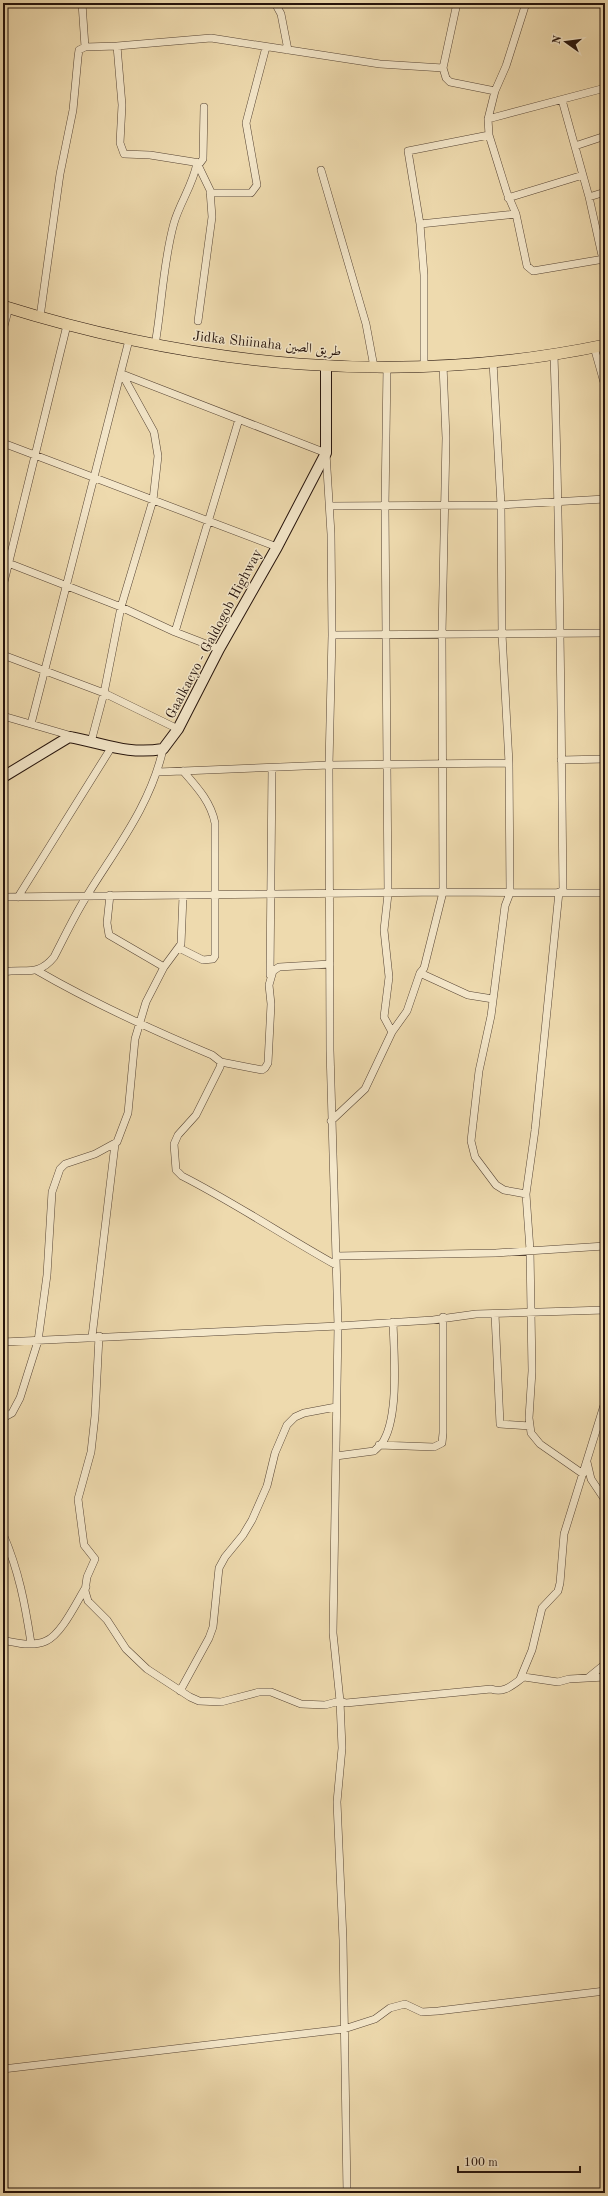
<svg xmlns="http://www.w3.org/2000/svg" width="608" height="2196" font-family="'Old Standard TT',Amiri,serif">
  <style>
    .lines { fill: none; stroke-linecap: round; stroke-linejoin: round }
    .street-casing { stroke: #564434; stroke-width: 8 }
    .secondary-casing { stroke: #24120b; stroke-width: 12 }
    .primary-casing { stroke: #24120b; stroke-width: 12 }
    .street { stroke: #f4e7ca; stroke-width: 7 }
    .secondary { stroke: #f4e7ca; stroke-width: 10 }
    .primary { stroke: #eedaae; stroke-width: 11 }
    .labels { text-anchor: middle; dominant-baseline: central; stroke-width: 3; stroke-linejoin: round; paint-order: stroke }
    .street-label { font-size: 14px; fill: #24120b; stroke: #f4e7ca }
  </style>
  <rect width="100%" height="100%" fill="#eedaae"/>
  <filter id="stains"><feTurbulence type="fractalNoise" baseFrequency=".005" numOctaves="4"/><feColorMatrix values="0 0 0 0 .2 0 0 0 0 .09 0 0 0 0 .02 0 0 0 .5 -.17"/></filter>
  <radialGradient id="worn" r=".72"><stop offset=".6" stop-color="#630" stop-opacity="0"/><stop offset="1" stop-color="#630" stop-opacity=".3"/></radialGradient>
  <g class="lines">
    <defs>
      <path id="street" d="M275,3L281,14L288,50
        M457,3L443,68L446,78L450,82L495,91
        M526,3L506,66L495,91L488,119L489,135L507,193L516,214L527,266L533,271L604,259
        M117,46L122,105L120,143L124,154L150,155L200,163L203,159L204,107
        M85,47L117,46L211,38L380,64L443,68
        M562,100L589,197L605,269
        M488,119L605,88
        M575,146L605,136
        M197,163L210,190L212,217L198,321
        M321,170L366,324L374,367
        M210,193H251L257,185L246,123L266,47
        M589,197L605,192
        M508,198L583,175
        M420,224L516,214
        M40,317L60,174L73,110L78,57L79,50L85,47L82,3
        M3,330L9,307
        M155,345C162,305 163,262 174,223C180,202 193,185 197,163
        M594,347L605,386
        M554,355C560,534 561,713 563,892
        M493,362L501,505L502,634L509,763L510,893L505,906L491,1016L479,1071L471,1141L475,1157L496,1185L504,1190L526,1194
        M424,366V275L420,224L408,151L489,135
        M387,367L385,506L388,894L384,930L389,977L384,1017L392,1032
        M122,374L326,453L331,534L332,635L329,765L330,1050L338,1326L333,1633L340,1701L346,1703L491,1689C505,1694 513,1684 524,1677L558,1682L569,1679L605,1677
        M3,443L277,547
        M330,506L501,505L605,499
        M3,561L121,607L175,632L219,649
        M3,586L67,325
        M175,632L239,419
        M332,635L605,633
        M3,655L104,693L178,729
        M3,716L72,736
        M31,724L129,340
        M91,742L104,693L121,607L153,500L158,456L154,432L122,374
        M561,760L605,759
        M158,772L329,765L509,763
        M559,892L535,1130L526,1194L530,1250L532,1371L529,1418L531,1433L540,1444L583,1474
        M110,895L107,923L109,935L164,967
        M3,897L443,892L605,893
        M18,897L111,748L107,747
        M179,948L203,960L213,959L215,956V823C211,802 197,787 183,771
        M36,970C93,1003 152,1030 212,1055L221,1062L262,1070L265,1068L268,1063L271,1004L269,985L273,971L279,967L330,964
        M3,972C25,968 38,977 54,957C65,936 75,914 88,894C117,847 151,804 163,749
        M420,973L468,995L493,999
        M270,975L272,768
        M221,1062L220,1067L196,1115L178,1135L174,1144L176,1170L182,1176C235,1203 284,1236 336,1265
        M331,1121L365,1089L392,1032L407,1011L420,973L424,968L443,892L442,634L446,438L443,365
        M336,1256L496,1253L605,1246
        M495,1314L500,1424L530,1426
        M99,1336L95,1416L91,1452L78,1499L84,1545L95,1559L87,1577L85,1591L88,1601L107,1620L126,1649L147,1669L190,1697L199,1701L221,1702L259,1692H271L301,1704L325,1705L340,1701L342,1748L337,1802L343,1940L347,2193
        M92,1337L115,1144
        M3,1342L338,1326L433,1320L476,1314L605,1310
        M3,1418L12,1413L20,1398L38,1341L47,1275L52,1192L60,1169L65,1164L95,1154L117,1142L128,1113L135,1039L146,1002L164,967L181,944L183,896
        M379,1445L434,1447L442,1443L443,1433V1317
        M336,1456L374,1451C377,1448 382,1444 384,1440C399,1413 394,1353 393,1322
        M587,1462L591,1479L605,1500
        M3,1534C19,1571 25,1604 31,1643
        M3,1640C16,1643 33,1647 46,1641C62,1634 77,1601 86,1587
        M589,1677L605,1664
        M520,1679L532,1650L542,1608L558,1591L560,1583L564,1534L605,1402
        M180,1691L209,1638L213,1627L219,1568L225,1557L243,1535L252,1520L267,1486L275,1453L287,1425L295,1417L304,1413L336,1407
        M3,2069L344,2029L375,2019L390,2008L405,2004L422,2012L438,2011L605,1991"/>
      <path id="secondary" d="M3,777L69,737C104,743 126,755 163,749L178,729L219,649L277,547L326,453V367"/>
      <path id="primary" d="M3,306C198,367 404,387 605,345"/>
    </defs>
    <use href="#street" class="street-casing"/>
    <use href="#secondary" class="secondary-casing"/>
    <use href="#primary" class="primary-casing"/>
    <use href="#street" class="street"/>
    <use href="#secondary" class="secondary"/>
    <use href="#primary" class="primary"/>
  </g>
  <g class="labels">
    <g class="street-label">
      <text transform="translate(267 344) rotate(6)">Jidka Shiinaha طريق الصين</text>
      <text transform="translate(214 634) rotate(-62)">Gaalkacyo - Galdogob Highway</text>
    </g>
  </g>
  <rect width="608" height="2196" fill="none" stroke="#eedaae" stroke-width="16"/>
  <rect x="4" y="4" width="600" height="2188" fill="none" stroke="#24120b" stroke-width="2"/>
  <rect x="8" y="8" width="592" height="2180" fill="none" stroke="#24120b"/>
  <g transform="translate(566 42) rotate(284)" stroke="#f4e7ca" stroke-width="3" paint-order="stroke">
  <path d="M0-3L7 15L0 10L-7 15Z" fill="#24120b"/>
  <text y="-6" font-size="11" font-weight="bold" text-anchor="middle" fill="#24120b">N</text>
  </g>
  <path d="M458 2166v6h122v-6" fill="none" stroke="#24120b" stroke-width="2"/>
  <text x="464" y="2166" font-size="12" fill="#24120b" stroke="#f4e7ca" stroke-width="3" paint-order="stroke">100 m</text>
  <rect width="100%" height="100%" filter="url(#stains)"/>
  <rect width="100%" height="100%" fill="url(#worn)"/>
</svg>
